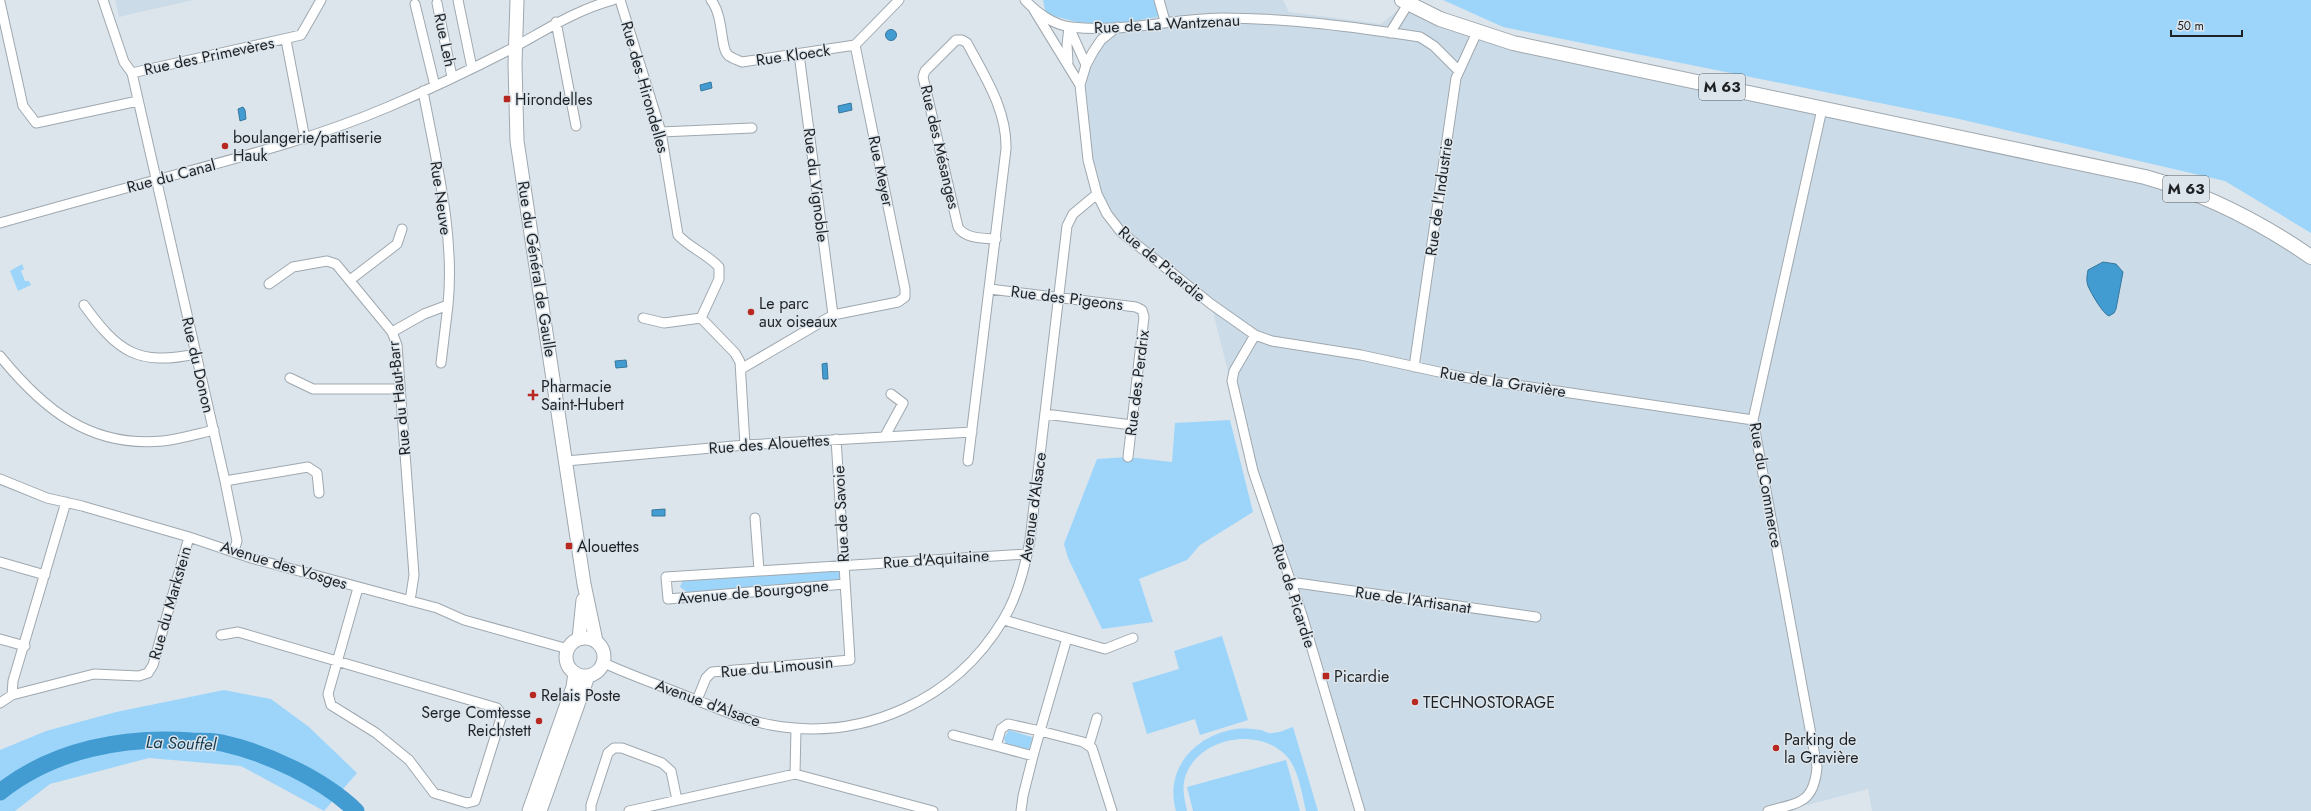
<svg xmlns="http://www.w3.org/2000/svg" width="2311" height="811" font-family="Jost,sans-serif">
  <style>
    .built { fill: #cbdbe7 }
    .green { fill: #9dd5fa }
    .water { fill: #429cd1; stroke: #38779d }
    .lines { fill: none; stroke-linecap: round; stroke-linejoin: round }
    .river { stroke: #429cd1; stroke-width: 17 }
    .minor-casing { stroke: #9fa8af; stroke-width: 11 }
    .secondary-casing { stroke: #9fa8af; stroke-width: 15 }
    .primary-casing { stroke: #9fa8af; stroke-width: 16 }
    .minor { stroke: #fff; stroke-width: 9 }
    .secondary { stroke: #fff; stroke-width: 13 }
    .primary { stroke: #fff; stroke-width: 14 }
    .poi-dot { fill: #b72821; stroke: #dce5ec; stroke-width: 1.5 }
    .labels { text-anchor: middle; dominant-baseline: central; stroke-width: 3; stroke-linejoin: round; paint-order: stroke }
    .shield { fill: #dce5ec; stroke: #585c61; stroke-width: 1 }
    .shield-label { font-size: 15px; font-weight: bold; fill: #1f2225 }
    .street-label { font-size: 16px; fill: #1f2225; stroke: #dce5ec }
    .poi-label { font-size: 16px; fill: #1f2225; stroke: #dce5ec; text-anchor: start }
    .water-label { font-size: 17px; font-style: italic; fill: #12384e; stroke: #dce5ec }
  </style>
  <rect width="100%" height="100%" fill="#dce5ec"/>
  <path class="built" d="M115,0H193L119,17Z
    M1156,0H1283L1289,12L1381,24L1405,4L1439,21L2179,190L2284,243L2311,265V811H1872L1868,789L1784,811H1360L1253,471L1211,304L1121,232L1097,194L1080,85L1094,54L1102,42Z"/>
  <path class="green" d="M1043,0H1156L1160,16L1115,25L1077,22L1046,14Z
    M1443,0H2311V233L2225,181L1959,119L1503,27Z
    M22,264L24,269L21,271L25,281H29L31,285L18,291L10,271Z
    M1230,420L1253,512L1200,545L1187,560L1139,579L1153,622L1102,629L1068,558L1064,544L1097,459L1128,457L1172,462L1175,423Z
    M838,570L841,577L838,582L688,593L680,587L683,579Z
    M1222,636L1248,720L1200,735L1195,719L1147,734L1132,683L1179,669L1174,651Z
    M224,690L271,699L309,727L357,773L324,811L241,766L149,758L50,784L15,811H0V750L46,731L116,712Z
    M1293,727L1318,811H1306C1302,795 1299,772 1289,759C1264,727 1204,735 1187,772C1181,785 1184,797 1187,811H1176C1164,769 1195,735 1236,729C1244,728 1253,729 1261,730C1264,731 1269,734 1272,733C1279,733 1287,729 1293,727Z
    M1009,730L1032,737L1031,747L1026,750L1006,744L1004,738Z
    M1286,760L1300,811H1193L1187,787Z"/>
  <path class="water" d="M885.5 35a5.5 5.5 0 1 1 11 0a5.5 5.5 0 1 1-11 0Z
    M711,82L712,88L701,91L700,85Z
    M851,103L852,110L839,113L838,106Z
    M243,107L245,110L246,119L240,121L238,109Z
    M2103,262L2116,264L2123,272L2116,309L2114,313L2109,316C2103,314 2091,293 2088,286C2086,280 2087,276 2088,270Z
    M626,360L627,367L616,368L615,361Z
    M827,363L828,379H823L822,364Z
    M665,509V516H652V510Z"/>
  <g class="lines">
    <path class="river" d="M0,792C54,749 125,736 192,741C202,741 213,741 222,743C267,753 323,779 356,811"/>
    <defs>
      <path id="minor" d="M103,0L124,62L132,73L225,481L237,541L234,551
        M458,0L472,68
        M620,0L661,132L678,235C690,248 707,254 719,267V279L701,318L735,353L740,362L745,445
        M711,0C724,16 720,48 728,55C731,58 738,60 742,62L855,45L899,0
        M1025,0C1036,12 1053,25 1071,27C1121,33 1171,19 1221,18C1288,18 1355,27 1420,37L1434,46L1458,70
        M1159,0L1165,21
        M0,2L23,106L36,123L138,101
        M437,3L452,77
        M415,4L435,86
        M1034,10L1080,85
        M556,22L576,126
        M1117,27L1101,40L1093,52L1086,65L1080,85L1088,160L1097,194L1107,214L1121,232L1211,304L1255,335
        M1390,33L1408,4
        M286,40L305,139
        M799,54L833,315
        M1068,62L1067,45L1069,27L1086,65
        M132,73L301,35L321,0
        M661,132L752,128
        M0,223C57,207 114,191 171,176C245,156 318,137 388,107C428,90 468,71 507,51C543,32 573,11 613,0
        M350,280L397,244L402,229
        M269,284L293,267L327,261L336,264L392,332L397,345L414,575L410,601
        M990,289L1136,307L1142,310L1144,317L1128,457
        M84,305C118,352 137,366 196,354
        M643,318L664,323L701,318
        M392,332L424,314L448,305C455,234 436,161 423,91
        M0,356C43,409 90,448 163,441C180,439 197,434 214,430
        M441,363L448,305
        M1414,367L1456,78L1477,32
        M741,369L833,315L898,302L905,297V289L855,45
        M290,378L313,389H399
        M1045,414L1132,425
        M885,436L903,403L891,394
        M566,461L745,445L972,432
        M968,461L1006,149C1007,110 985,77 967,43L962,40H956L925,71L923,77L958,227C965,239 983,238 996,239
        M0,479L47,498L82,506L189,537L251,558L437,608L464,620L568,649
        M225,481L308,467L317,473L319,493
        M755,518L759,570
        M0,562L45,575
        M1290,582L1536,617
        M845,584L668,599L666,577L1027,554
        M1004,620L1105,649L1133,638
        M221,635L238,632L497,708L500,712L501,718L475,801L467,803L434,793L409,760L376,733L331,705L328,694L358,588
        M1067,638L1040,731L1083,742L1092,748L1112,811
        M0,639L25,646
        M604,663C632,676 662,686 691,698C717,708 743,720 771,725C863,742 955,700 1003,620C1018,596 1025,567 1030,540L1067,226L1073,214L1097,194
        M12,695L13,681L66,502
        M697,700L706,678L712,672L850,660L836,439
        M0,703L12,695L94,674L139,676L148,673L153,665L189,537
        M1008,724L1040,731L1033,756L996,746L1001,729Z
        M953,735L996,746
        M1089,745L1097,718
        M795,774L796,729
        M591,811V805L608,753L614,748H622L662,763L671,771L677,800
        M629,811L795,774L933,811
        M1021,811L1023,796L1033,756
        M1360,811L1302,615L1253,471L1232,381L1234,371L1255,335L1272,341L1361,355L1462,377L1753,420
        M1768,811C1799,803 1814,803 1817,767L1753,420L1822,109"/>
      <path id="secondary" d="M517,0L515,64L517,141L584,584L596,641
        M566 657a19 19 0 1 1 38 0a19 19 0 1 1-38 0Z
        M579,639L583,600
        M529,811L573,687L575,673
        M540,811L588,676"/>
      <path id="primary" d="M1402,0L1440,19L1513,43L2145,177C2206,194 2259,221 2311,257"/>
    </defs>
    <use href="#minor" class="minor-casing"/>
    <use href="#secondary" class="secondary-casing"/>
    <use href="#primary" class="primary-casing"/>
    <use href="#minor" class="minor"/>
    <use href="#secondary" class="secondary"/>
    <use href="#primary" class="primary"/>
  </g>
  <g class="poi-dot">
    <rect x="503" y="95" width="8" height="8" rx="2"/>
    <circle cx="225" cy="146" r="4"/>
    <circle cx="751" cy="312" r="4"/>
    <path d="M531 389h4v4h4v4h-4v4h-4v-4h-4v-4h4z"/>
    <rect x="565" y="542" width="8" height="8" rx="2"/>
    <rect x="1322" y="672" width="8" height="8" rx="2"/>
    <circle cx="533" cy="695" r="4"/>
    <circle cx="1415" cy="702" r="4"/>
    <circle cx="539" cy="721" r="4"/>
    <circle cx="1776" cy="748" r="4"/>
  </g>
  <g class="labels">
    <g class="shield">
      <rect x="1699" y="74" width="46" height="26" rx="3"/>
      <rect x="2163" y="176" width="46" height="26" rx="3"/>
    </g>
    <g class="shield-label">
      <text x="1722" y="87">M 63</text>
      <text x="2186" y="189">M 63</text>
    </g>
    <g class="street-label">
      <text transform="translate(1167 24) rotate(-3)">Rue de La Wantzenau</text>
      <text transform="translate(445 40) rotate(78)">Rue Leh</text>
      <text transform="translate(793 55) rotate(-8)">Rue Kloeck</text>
      <text transform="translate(209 56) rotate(-12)">Rue des Primevères</text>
      <text transform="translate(645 87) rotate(74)">Rue des Hirondelles</text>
      <text transform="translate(940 147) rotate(77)">Rue des Mésanges</text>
      <text transform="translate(881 171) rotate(78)">Rue Meyer</text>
      <text transform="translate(171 176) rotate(-15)">Rue du Canal</text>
      <text transform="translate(816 185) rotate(83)">Rue du Vignoble</text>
      <text transform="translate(1439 197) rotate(-82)">Rue de l'Industrie</text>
      <text transform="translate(441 198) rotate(82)">Rue Neuve</text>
      <text transform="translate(1162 264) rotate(40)">Rue de Picardie</text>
      <text transform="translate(537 269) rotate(81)">Rue du Général de Gaulle</text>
      <text transform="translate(1067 298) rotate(7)">Rue des Pigeons</text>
      <text transform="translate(198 365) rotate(77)">Rue du Donon</text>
      <text transform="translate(1503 382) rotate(9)">Rue de la Gravière</text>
      <text transform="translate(1137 383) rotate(-83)">Rue des Perdrix</text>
      <text transform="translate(399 398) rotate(-96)">Rue du Haut-Barr</text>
      <text transform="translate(769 444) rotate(-4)">Rue des Alouettes</text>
      <text transform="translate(1766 485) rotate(80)">Rue du Commerce</text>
      <text transform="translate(1033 507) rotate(-82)">Avenue d'Alsace</text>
      <text transform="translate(841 514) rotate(-93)">Rue de Savoie</text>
      <text transform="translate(936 559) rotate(-4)">Rue d'Aquitaine</text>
      <text transform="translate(284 565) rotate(17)">Avenue des Vosges</text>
      <text transform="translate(753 592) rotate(-5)">Avenue de Bourgogne</text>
      <text transform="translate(1294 596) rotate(72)">Rue de Picardie</text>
      <text transform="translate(1413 600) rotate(8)">Rue de l'Artisanat</text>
      <text transform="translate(170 603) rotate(-74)">Rue du Markstein</text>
      <text transform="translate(777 667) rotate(-5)">Rue du Limousin</text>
      <text transform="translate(708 703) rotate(20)">Avenue d'Alsace</text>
    </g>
    <g class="poi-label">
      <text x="515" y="99">Hirondelles</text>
      <text x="233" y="137">boulangerie/pattiserie<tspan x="233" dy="18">Hauk</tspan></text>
      <text x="759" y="303">Le parc<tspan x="759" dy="18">aux oiseaux</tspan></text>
      <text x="541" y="386">Pharmacie<tspan x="541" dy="18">Saint-Hubert</tspan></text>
      <text x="577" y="546">Alouettes</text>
      <text x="1334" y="676">Picardie</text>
      <text x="541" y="695">Relais Poste</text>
      <text x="1423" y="702">TECHNOSTORAGE</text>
      <text x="531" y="712" text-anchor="end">Serge Comtesse<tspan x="531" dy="18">Reichstett</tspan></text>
      <text x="1784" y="739">Parking de<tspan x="1784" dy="18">la Gravière</tspan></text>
    </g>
    <g class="water-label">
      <text transform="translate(181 743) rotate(2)">La Souffel</text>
    </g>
  </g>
  <path d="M2171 30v6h71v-6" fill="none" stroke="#1f2225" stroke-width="2"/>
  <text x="2177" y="30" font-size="12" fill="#1f2225" stroke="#dce5ec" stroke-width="3" paint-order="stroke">50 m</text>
</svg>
